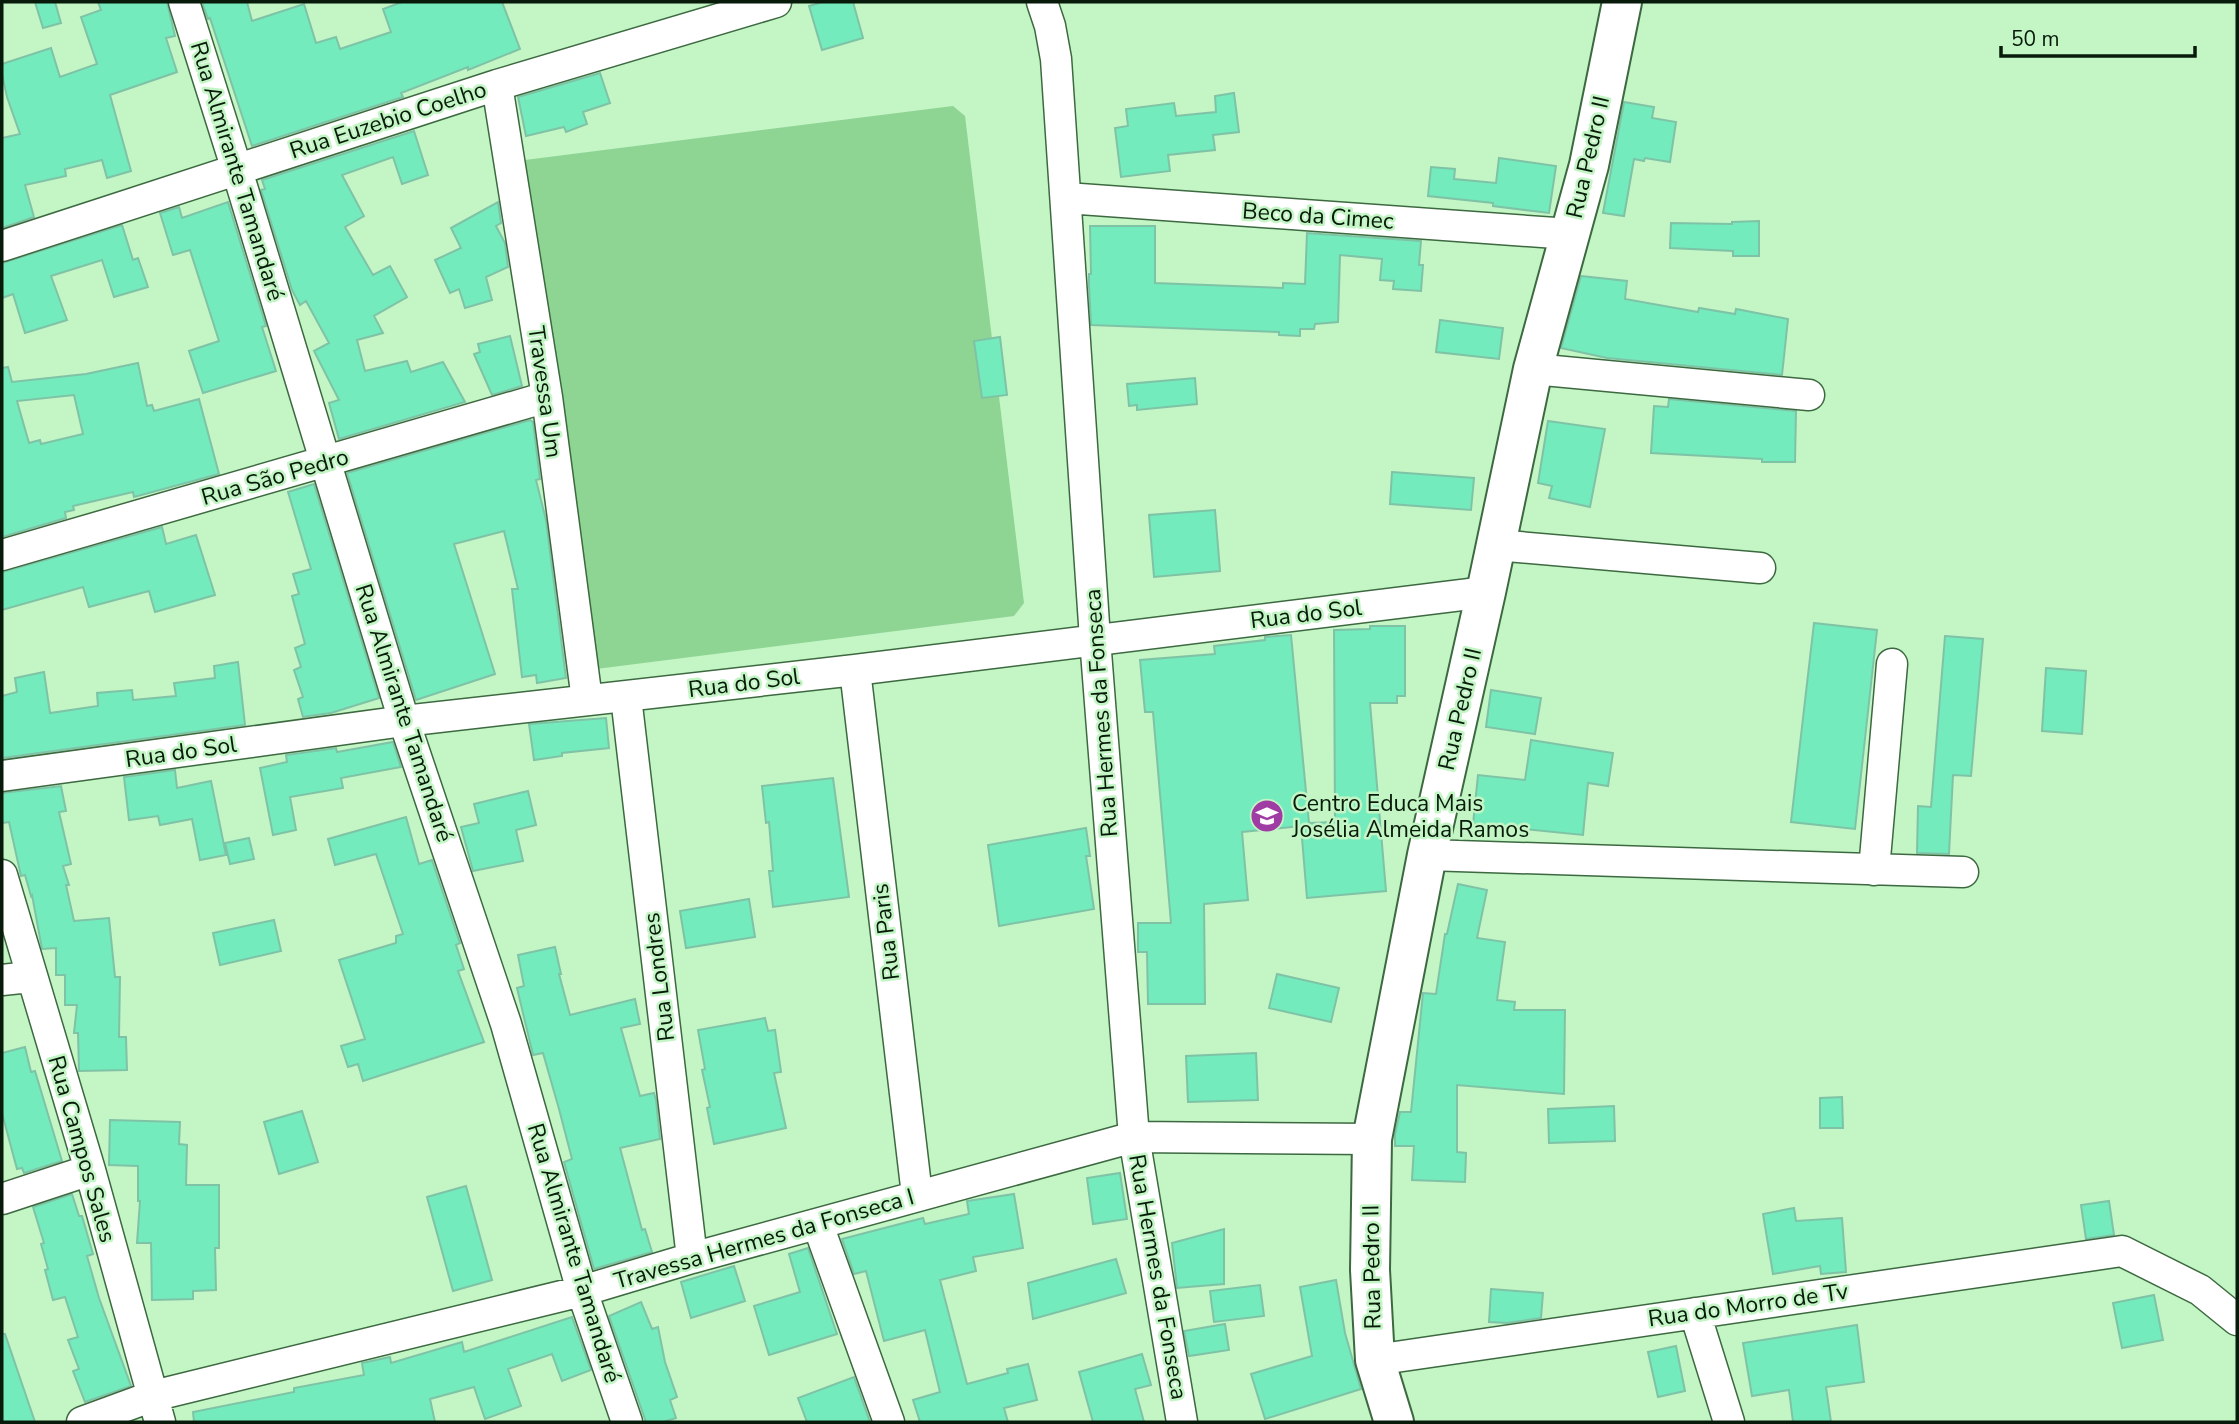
<svg xmlns="http://www.w3.org/2000/svg" width="2239" height="1424" font-family="'Nunito Sans',sans-serif">
  <style>
    .green { fill: #8ed493 }
    .building { fill: #73ebbd; stroke: #7fc3a6; stroke-width: 2; fill-rule: evenodd }
    .lines { fill: none; stroke-linecap: round; stroke-linejoin: round }
    .street-casing { stroke: #3d6940; stroke-width: 33 }
    .secondary-casing { stroke: #3d6940; stroke-width: 42 }
    .street { stroke: #fff; stroke-width: 30 }
    .secondary { stroke: #fff; stroke-width: 38 }
    .labels { text-anchor: middle; dominant-baseline: central; stroke-width: 5; stroke-linejoin: round; paint-order: stroke }
    .street-label { font-size: 23px; fill: #081b0a; stroke: #c3f5c5 }
    .poi-label { font-size: 23px; fill: #081b0a; stroke: #c3f5c5; text-anchor: start }
  </style>
  <rect width="100%" height="100%" fill="#c3f5c5"/>
  <path class="green" d="M953,106L965,116L1024,603L1014,616L596,669L525,160Z"/>
  <path class="building" d="M35,2H55L61,23L43,28Z
    M98,2H167L175,36L166,38L177,72L110,95L131,171L107,178L102,160L65,169L66,176L25,185L34,217L2,228V138L20,134L7,97L2,74V64L51,48L60,77L97,64L81,17L101,10Z
    M202,2H247L252,21L304,4L316,43L336,37L340,49L391,32L383,9L402,2H502L520,49L468,70V67L401,93L403,97L252,146L210,18L208,19Z
    M823,2H853L863,38L822,50L809,6Z
    M600,73L610,103L583,112L587,124L566,132L564,127L526,136L518,97Z
    M1234,93L1239,132L1213,135L1215,150L1168,155L1170,171L1121,177L1115,128L1128,126L1126,109L1174,103L1176,116L1216,112L1215,96Z
    M1624,102L1654,107L1652,118L1676,122L1670,162L1645,158L1644,161L1634,159L1624,216L1603,213Z
    M414,131L428,175L402,184L393,157L342,175L364,216L345,227L373,275L390,266L407,297L374,316L383,333L357,340L365,371L407,361L411,372L443,362L465,402L339,439L329,403L339,400L314,351L329,343L306,301L300,305L292,290L261,190L265,189L262,180Z
    M1499,158L1556,166L1549,213L1493,206V203L1428,196L1431,167L1455,169L1454,179L1496,183Z
    M228,202L266,326L262,327L276,371L203,393L189,351L219,341L190,250L173,255L160,213L179,207L182,218Z
    M498,202L501,223L496,226L505,243L508,267L486,277L492,300L465,308L459,289L450,293L435,260L461,248L451,228Z
    M1759,221V256H1733V251L1670,248L1671,223L1732,224V222Z
    M122,225L133,260L138,258L148,287L114,297L102,260L51,276L67,320L25,333L13,294L2,298V263Z
    M1090,226H1155V283L1283,288V283L1305,284L1307,233L1421,241L1419,265H1423L1421,291L1393,289L1394,281L1380,280L1382,259L1340,255L1338,322L1315,324L1314,329H1300V336L1279,335V332L1091,325L1089,286V274H1091Z
    M1581,276L1627,281L1625,299L1698,312L1699,308L1735,314L1736,309L1788,319L1782,375L1607,358L1561,348Z
    M1440,320L1503,328L1499,359L1436,352Z
    M510,336L522,386L492,395L474,354L480,352L478,344Z
    M1000,337L1007,395L982,398L974,341Z
    M138,363L147,406L152,405L154,411L199,399L219,474L134,497L133,492L73,506L74,510L65,512L66,518L2,537V368L8,367L12,382L86,374ZM74,395L83,434L41,444L40,440L29,443L17,401Z
    M1195,378L1197,404L1137,410V405L1129,406L1127,384Z
    M1669,399L1796,411L1795,462H1762V459L1651,453L1654,406L1668,407Z
    M530,420L533,422L540,479L536,480L546,520L566,678L537,683L536,675L522,677L512,589H518L504,531L454,544L495,674L416,700L347,473Z
    M1548,421L1605,429L1590,507L1549,498L1552,486L1538,483Z
    M1392,472L1474,478L1471,510L1390,504Z
    M314,484L379,698L331,713L303,717L298,699L303,697L294,670L301,667L295,648L305,644L292,596L299,594L293,574L311,569L288,492Z
    M1215,510L1220,571L1154,577L1149,515Z
    M162,527L166,544L196,535L215,595L155,612L149,591L89,607L83,587L2,610V572Z
    M1814,623L1877,630L1855,829L1791,822Z
    M1370,626H1405V696H1397V703H1370L1386,891L1307,898L1301,826L1242,832L1248,900L1204,904L1205,1004H1148L1147,952H1138V923H1171L1153,712H1145L1140,660L1215,654L1214,646L1265,640V637L1291,635L1309,823L1335,822L1334,630L1370,629Z
    M1945,636L1983,639L1971,776L1953,775L1949,854L1917,853L1918,806L1931,807Z
    M238,662L245,725L2,758V696L17,692L15,678L44,672L50,713L98,706L97,693L132,690L133,700L176,696L174,683L215,678L214,666Z
    M2046,668L2086,671L2082,734L2042,731Z
    M1491,690L1541,698L1535,734L1486,727Z
    M606,718L609,748L562,753V756L534,760L529,724Z
    M1531,740L1613,753L1608,786L1588,783L1583,835L1473,824L1478,775L1525,780Z
    M393,742L401,767L341,778L343,788L290,797L296,830L273,835L260,768L287,762L286,755L336,748L337,752Z
    M175,770L177,788L211,781L226,855L200,860L192,819L160,825L158,816L129,820L124,777Z
    M833,778L849,897L773,907L769,871H773L769,822L766,823L762,786Z
    M61,786L66,811L59,812L71,864L63,866L69,885H66L74,921L109,918L115,977H120L119,1037H126L127,1070L79,1071L78,1033H74L77,1005H65V975H56V948L42,949L32,895L31,896L25,875L21,876L9,822L2,823V793Z
    M528,791L536,825L516,830L523,861L473,871L461,827L479,823L474,804Z
    M406,817L419,864L432,860L460,943L456,945L464,969L458,971L484,1042L363,1081L358,1064L348,1067L341,1046L365,1039L339,960L396,943V936L403,934L376,854L335,865L328,839Z
    M1086,828L1090,856H1086L1094,909L999,926L988,845Z
    M249,838L254,859L230,864L225,843Z
    M1458,884L1487,890L1477,938L1505,942L1497,1000L1515,1002L1514,1010H1565L1564,1094L1457,1085V1152L1466,1153L1465,1182L1412,1180L1414,1146H1395V1134L1400,1112H1411L1423,993L1436,994L1445,934H1447Z
    M749,899L755,937L686,948L680,911Z
    M274,920L281,951L220,965L213,933Z
    M555,947L561,974H559L570,1015L635,999L640,1024L621,1028L640,1096L654,1093L656,1100L660,1139L620,1148L642,1230L645,1229L652,1252L594,1269L564,1162L572,1159L559,1109L543,1053L533,1055L517,988L524,986L518,955Z
    M1277,974L1339,988L1331,1022L1269,1008Z
    M765,1018L768,1031L775,1030L781,1072L774,1073L786,1128L714,1144L707,1108L710,1107L702,1070L705,1069L698,1030Z
    M25,1047L31,1072L35,1071L62,1161L24,1173L22,1168L17,1169L2,1113V1053Z
    M1256,1053L1258,1100L1188,1102L1186,1056Z
    M1842,1097L1843,1128H1820V1098Z
    M1614,1106L1615,1141L1549,1143L1548,1109Z
    M302,1111L318,1162L279,1174L264,1122Z
    M110,1120L180,1122L179,1144L187,1145L186,1185H219V1248H215L216,1290L193,1291V1299L152,1300L151,1243H137L140,1201H138V1166L109,1165Z
    M1120,1173L1127,1219L1093,1224L1087,1178Z
    M466,1186L492,1280L453,1291L427,1197Z
    M72,1194L79,1216H82L93,1254L87,1256L99,1298L131,1386L85,1402L73,1371L79,1369L68,1340L78,1337L65,1297L53,1300L45,1270L48,1269L41,1244L44,1243L33,1207Z
    M1014,1194L1023,1248L973,1257L976,1271L940,1280L967,1384L1008,1373L1007,1369L1028,1364L1037,1400L1004,1408L1008,1422H920L913,1400L940,1392L925,1330L884,1341L866,1271L854,1274L842,1239L923,1218L925,1224L969,1214L967,1201Z
    M2109,1201L2114,1235L2086,1239L2081,1205Z
    M1794,1208L1796,1221L1842,1218L1846,1272L1821,1274L1820,1266L1773,1274L1763,1214Z
    M1224,1229V1284L1177,1288L1172,1243Z
    M808,1248L837,1334L769,1355L754,1306L800,1292L789,1254Z
    M1116,1259L1126,1293L1033,1319L1028,1283Z
    M734,1266L745,1301L691,1318L681,1282Z
    M1336,1280L1345,1333L1361,1389L1265,1419L1251,1374L1312,1356L1300,1287Z
    M1260,1285L1264,1316L1214,1322L1210,1291Z
    M1491,1289L1543,1293L1541,1318L1507,1323L1489,1322Z
    M2154,1295L2163,1340L2122,1348L2113,1303Z
    M641,1302L652,1329L658,1327L665,1362L677,1397L670,1400L676,1418L663,1422H646L609,1316Z
    M572,1317L591,1370L562,1381L552,1354L508,1369L521,1406L485,1419L474,1387L430,1399L435,1422H194L193,1412L294,1392V1388L364,1375L362,1363L390,1357L391,1363L462,1342L464,1352Z
    M1225,1324L1229,1350L1189,1356L1184,1331Z
    M1857,1325L1864,1382L1826,1387L1831,1422H1793L1789,1390L1752,1396L1743,1343Z
    M2,1334H5L35,1422H2Z
    M1676,1346L1685,1391L1658,1397L1648,1352Z
    M1142,1354L1151,1385L1135,1389L1144,1422H1093L1079,1372Z
    M854,1377L870,1422H807L798,1398Z"/>
  <g class="lines">
    <defs>
      <path id="street" d="M184,2L237,170L404,721L506,1024L582,1291L627,1422
        M1042,2L1050,26L1056,59L1095,639L1134,1137L1182,1422
        M497,85L547,397L587,700
        M1066,198L1570,234
        M2,246L497,85L776,2
        M1533,369L1809,395
        M1496,545L1760,568
        M2,555L547,397
        M855,670L917,1195
        M626,697L692,1258
        M2,776L404,721L855,670L1486,592
        M1427,855L1963,872
        M1874,870L1892,664
        M2,875L90,1170L160,1422
        M2,980L30,977
        M2,1199L90,1170
        M818,1225L889,1422
        M1695,1313L1729,1422
        M1375,1360L2122,1251L2200,1290L2237,1320
        M82,1422L153,1396L582,1291L692,1258L1134,1137L1372,1139"/>
      <path id="secondary" d="M1394,1422L1375,1360L1370,1270L1372,1139L1427,855L1486,592L1533,369L1589,165L1622,2"/>
    </defs>
    <use href="#street" class="street-casing"/>
    <use href="#secondary" class="secondary-casing"/>
    <use href="#street" class="street"/>
    <use href="#secondary" class="secondary"/>
  </g>
  <defs>
    <symbol id="school-disc" viewBox="-11 -11 22 22"><circle r="9.5" fill="#a03da4" stroke="#c3f5c5"/><path d="M0-5L7-2L0 1L-7-2ZM-4 1L0 2.5L4 1V4Q0 6-4 4Z" fill="#fff"/></symbol>
  </defs>
  <g fill-rule="evenodd">
    <use href="#school-disc" x="1248" y="797" width="38" height="38"/>
  </g>
  <g class="labels">
    <g class="street-label">
      <text transform="translate(388 120) rotate(-18)">Rua Euzebio Coelho</text>
      <text transform="translate(1588 157) rotate(-77)">Rua Pedro II</text>
      <text transform="translate(237 171) rotate(73)">Rua Almirante Tamandaré</text>
      <text transform="translate(1318 216) rotate(4)">Beco da Cimec</text>
      <text transform="translate(545 392) rotate(82)">Travessa Um</text>
      <text transform="translate(275 477) rotate(-16)">Rua São Pedro</text>
      <text transform="translate(1306 614) rotate(-7)">Rua do Sol</text>
      <text transform="translate(744 683) rotate(-7)">Rua do Sol</text>
      <text transform="translate(1460 709) rotate(-77)">Rua Pedro II</text>
      <text transform="translate(404 713) rotate(72)">Rua Almirante Tamandaré</text>
      <text transform="translate(1101 713) rotate(-94)">Rua Hermes da Fonseca</text>
      <text transform="translate(181 752) rotate(-8)">Rua do Sol</text>
      <text transform="translate(886 932) rotate(-97)">Rua Paris</text>
      <text transform="translate(659 977) rotate(-97)">Rua Londres</text>
      <text transform="translate(82 1149) rotate(74)">Rua Campos Sales</text>
      <text transform="translate(764 1239) rotate(-16)">Travessa Hermes da Fonseca I</text>
      <text transform="translate(574 1253) rotate(73)">Rua Almirante Tamandaré</text>
      <text transform="translate(1372 1267) rotate(-91)">Rua Pedro II</text>
      <text transform="translate(1158 1277) rotate(80)">Rua Hermes da Fonseca</text>
      <text transform="translate(1748 1305) rotate(-8)">Rua do Morro de Tv</text>
    </g>
    <g class="poi-label">
      <text x="1292" y="803">Centro Educa Mais<tspan x="1292" dy="26">Josélia Almeida Ramos</tspan></text>
    </g>
  </g>
  <rect width="2239" height="1424" fill="none" stroke="#081b0a" stroke-width="7"/>
  <path d="M2001 46v10h194v-10" fill="none" stroke="#081b0a" stroke-width="3.5"/>
  <text x="2011" y="46" font-size="21" fill="#081b0a" stroke="#c3f5c5" stroke-width="5" paint-order="stroke">50 m</text>
</svg>
